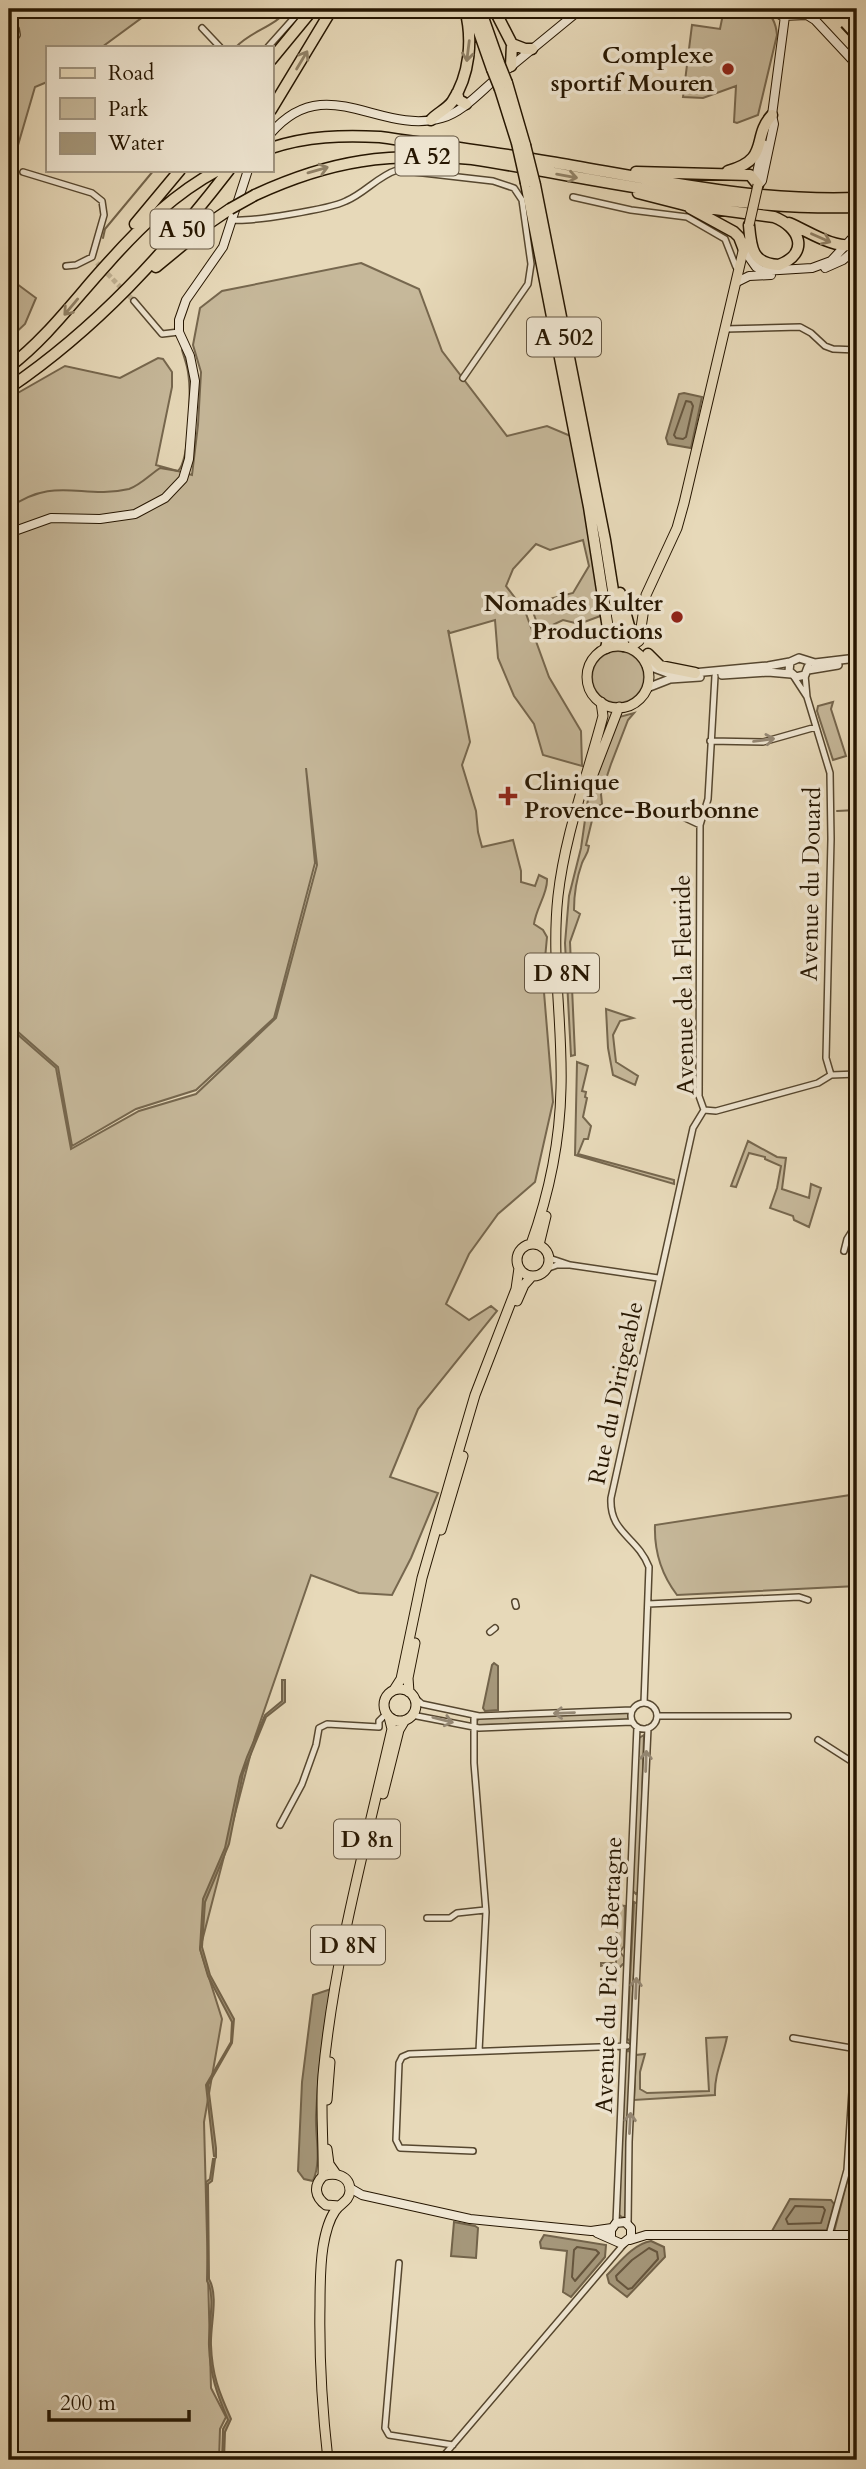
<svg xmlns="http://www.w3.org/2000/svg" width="866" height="2469" font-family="Cardo,serif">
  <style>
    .green { fill: #c6b89a; stroke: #76674e; stroke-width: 2 }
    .water { fill: #a5977a; stroke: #72634a; stroke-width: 2 }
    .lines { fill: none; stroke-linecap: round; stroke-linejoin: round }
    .shore { stroke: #66563e; stroke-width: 2 }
    .stream { stroke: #72634a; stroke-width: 2 }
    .minor-tunnel { stroke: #c0b294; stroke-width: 5; stroke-dasharray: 5 2.5; stroke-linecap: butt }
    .minor-casing { stroke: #56472f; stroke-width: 8 }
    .tertiary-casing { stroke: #56472f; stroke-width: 10 }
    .secondary-casing { stroke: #261601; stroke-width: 10 }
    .primary-casing { stroke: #261601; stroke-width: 11 }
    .motorway-casing { stroke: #261601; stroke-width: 13 }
    .minor { stroke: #efe6d2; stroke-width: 5 }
    .tertiary { stroke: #efe6d2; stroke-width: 7 }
    .secondary { stroke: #efe6d2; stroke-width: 8 }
    .primary { stroke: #e7d9b9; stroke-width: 9 }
    .motorway { stroke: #e7d9b9; stroke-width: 10 }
    .rail { stroke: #261601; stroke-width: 2; stroke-dasharray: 12 12; stroke-linecap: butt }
    .primary-bridge-casing { stroke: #261601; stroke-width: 11; stroke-linecap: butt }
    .motorway-bridge-casing { stroke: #261601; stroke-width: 13; stroke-linecap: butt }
    .primary-bridge { stroke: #e7d9b9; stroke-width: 9 }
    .motorway-bridge { stroke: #e7d9b9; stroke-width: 10 }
    .oneway { stroke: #908166 }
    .oneway2 { stroke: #958874 }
    .poi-dot { fill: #8f2418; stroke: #efe6d2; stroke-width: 2.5 }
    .labels { text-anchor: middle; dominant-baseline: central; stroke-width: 7; stroke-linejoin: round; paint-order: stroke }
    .shield { fill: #efe6d2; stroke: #625440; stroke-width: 2 }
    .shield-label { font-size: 23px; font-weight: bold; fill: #261601 }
    .poi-label { font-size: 24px; font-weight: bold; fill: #261601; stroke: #efe6d2; text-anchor: end }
    .street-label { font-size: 24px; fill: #261601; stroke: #efe6d2 }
  </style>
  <rect width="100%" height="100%" fill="#e7d9b9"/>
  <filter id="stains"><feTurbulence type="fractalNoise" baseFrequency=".00286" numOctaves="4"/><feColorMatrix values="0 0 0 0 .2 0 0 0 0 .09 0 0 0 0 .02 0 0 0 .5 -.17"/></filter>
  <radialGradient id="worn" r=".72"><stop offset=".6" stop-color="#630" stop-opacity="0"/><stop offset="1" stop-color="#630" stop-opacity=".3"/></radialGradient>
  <path class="green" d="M29,9H166L143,17L102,47H47V82L35,87L16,152L9,153V18Z
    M724,9C750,9 774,1 777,35L758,115L737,123L734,122L736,86L703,98L683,97L692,25L720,29Z
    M361,263L419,289L442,351L507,436L547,426L573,437L603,615L579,624L563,620L540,631L530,604L573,593L589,566L583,540L550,550L536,544L513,569L506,586L525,611L549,677L581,731L582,766L543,755L534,724L514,696L498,658L495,620L450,633L448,630L470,742L462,765L476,811L478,832L482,847L513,840L521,871V882L535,886L539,875L547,879C548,893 536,908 534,924L543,930L547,937L543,980L553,1102L535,1182L498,1214L469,1254L446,1304L469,1320L491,1306L497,1311L418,1409L390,1477L438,1493L411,1558L392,1595L359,1593L311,1575L255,1737L200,1949L222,2019L204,2122L211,2388L226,2417L220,2429L219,2460H9V1027L56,1068L71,1149L139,1111L196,1094L276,1018L317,865L306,768L315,863L274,1018L196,1090L136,1109L72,1146L58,1067L9,1024V398L65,366L120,378L158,358L163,359L172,372V387L156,465L192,475L198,425L201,372L193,345L200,308L222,291Z
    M9,278L36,298L25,324L9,339Z
    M592 677a26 26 0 1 1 52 0a26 26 0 1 1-52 0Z
    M833,702L831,709L846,756L833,760L817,711L818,706Z
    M634,713L628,720L611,764L601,794L602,804L595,808L586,845L589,846C588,854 585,856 582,863C577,877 574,895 574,910L580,914L570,942L575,1055L571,1056L565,943L569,896L581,848L588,799L619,717Z
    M606,1009L633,1018L620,1021L613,1035L616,1062L638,1076L635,1085L613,1075L608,1048Z
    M577,1062L588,1066L582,1091L586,1092L585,1097L587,1098L583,1117L591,1126L588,1139H584L578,1154L674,1180V1184L575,1155Z
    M748,1141L777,1157L786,1158L782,1189L809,1198L811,1184L821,1188L809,1227L794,1220L793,1216L770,1208L777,1188L781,1166L765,1159V1157L749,1153L736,1187L731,1186Z
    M857,1494V1586L677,1595C661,1574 654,1552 655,1525Z
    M628,1712L629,1721L478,1725L476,1723L479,1718Z
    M644,1735L639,1891L636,1894L632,1890L639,1738Z
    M634,1902L638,1904L630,2042L627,2038Z
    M617,1905L625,1906L624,1946L620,1952L624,1957V1963L620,1967H611L610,1965L601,1966V1963H616Z
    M727,2037C723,2057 714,2075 715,2095L634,2100L636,2055L645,2054L640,2072V2089L647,2093L709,2091L706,2038Z
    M628,2050L632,2055L625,2216L623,2218L618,2214L625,2054Z
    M854,2111H857V2231L834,2232L849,2174Z"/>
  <path class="water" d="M684,393L702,397L691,448L668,444L666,438L679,394Z
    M494,1663L498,1666V1710L485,1711L483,1708L492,1665Z
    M282,1680H285V1702L266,1717L243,1773L229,1844L205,1902L202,1947L210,1975L234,2019L232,2043L208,2085L216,2148V2157L214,2156L206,2085L231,2042L232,2022L208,1976L200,1949L203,1899L225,1848L240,1777L247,1757L265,1715L282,1701Z
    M331,1989C323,2031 318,2073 316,2115C315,2137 322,2160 313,2181L304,2179L298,2171L302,2082L313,1995Z
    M213,2159H215L212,2181L208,2184L209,2279C219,2296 210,2326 211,2345C212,2375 219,2392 231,2419L225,2432L224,2460H222L223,2429L228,2420C217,2394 210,2375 209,2346C208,2329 216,2295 207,2281L208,2233L206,2182L210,2179Z
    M790,2199L831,2200L834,2204L827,2230L772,2231Z
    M454,2222L475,2226L478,2228L476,2258L451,2256Z
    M544,2235L606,2245L605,2257L571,2297L563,2292L567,2251L541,2248L540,2242Z
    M651,2241L664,2247L665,2257L627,2297L609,2283L607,2275C619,2263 633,2244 651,2241Z"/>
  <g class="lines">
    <path class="shore" d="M686,401L691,402L693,406L686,437L683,439L676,438L674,435Z
      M795,2206L823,2207L825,2210L821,2223L788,2224L786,2219Z
      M577,2247L596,2250L599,2253L575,2281L572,2277L574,2250Z
      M649,2248L657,2252L658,2259L632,2288L628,2289L617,2280L616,2276L632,2260Z"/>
    <path class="stream" d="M236,47C251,31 274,27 289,9
      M103,238L105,229L154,170
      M9,508C56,475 82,500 129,489C139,486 151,474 160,468L178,471C190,459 191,390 188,372C187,365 184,357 182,350
      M837,811L857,810"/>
    <path class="minor-tunnel" d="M97,263L134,301"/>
    <defs>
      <path id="minor" d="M852,9L857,25
        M9,22L16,29L17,35L9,46
        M202,28L220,47
        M268,47L302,9
        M23,172L92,193L102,201L104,215L92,257L76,265L66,266
        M573,197L631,210L687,217L725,239L736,267H739
        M233,220C251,222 330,209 346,201C365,193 378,176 397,170L493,181L514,188L522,200L531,264L528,284L463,378
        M134,301L162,334L179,332
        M725,329L800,327L811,333L825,346L833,349L857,350
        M805,675L807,697
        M794,677L807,697L830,773L831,839L826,1058L831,1075
        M710,741L763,742L816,727
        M641,806L683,817L700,825L699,1096L704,1110
        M700,825L708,799L715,676
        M704,1110L716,1111L818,1083L831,1075L857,1074
        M844,1251L847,1239L857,1223
        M570,1265L658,1278
        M546,1269L557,1265H570L549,1258
        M515,1602L516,1606
        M648,1604L799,1597L808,1600
        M490,1632L495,1628
        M415,1698L422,1704L479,1716L632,1710
        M644,1703L649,1567C637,1536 609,1533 611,1498L693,1128L704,1110
        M631 1716a13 13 0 1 1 26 0a13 13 0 1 1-26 0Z
        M412,1715L479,1728L632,1722
        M474,1716V1763L486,1912L479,2051
        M657,1716H788
        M818,1740L857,1765
        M280,1825L302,1784L316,1745L319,1728L327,1724L379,1727V1721L386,1714
        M427,1918H450L457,1913L485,1910
        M793,2038L857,2049
        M473,2151L400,2148L396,2140L399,2063L402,2057L409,2054L627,2046
        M616,2223L637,1727
        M628,2224L629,2142L648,1728
        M829,2235L847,2170L852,2092L857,2063
        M399,2263L385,2428L389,2435L453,2445
        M440,2460L624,2244"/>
      <path id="tertiary" d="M790,662L789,671L796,677L805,675L808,667
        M646,665L670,674L681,673
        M808,670L838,665
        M693,673L768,666L790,662L799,658L815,663L857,658
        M722,675L768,672L791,674
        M647,688L670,679L700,677"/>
      <path id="secondary" d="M770,9L782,16L807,15L815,20L857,65
        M508,69L581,9
        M271,133C326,69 379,136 442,118C463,112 481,91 498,77
        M758,182L756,178L763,144
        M758,185L762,181L774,124L772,115L785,16
        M744,250L756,267L763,271L812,268L831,261L857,233
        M825,268L843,260L857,248
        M737,282L749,276L771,275
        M9,533L51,518L100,519L135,514L165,498L183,479L189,459L195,381L190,356L179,332V320L186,300L223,247L248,170
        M350,2188L362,2195L470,2219L591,2231L612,2228
        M597,2233L622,2244L631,2237V2228L625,2222L616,2223L611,2230V2238
        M630,2240L646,2235H857"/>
      <path id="primary" d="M587 677a31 31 0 1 1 62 0a31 31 0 1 1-62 0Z
        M629,648L639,641L646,595L677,528L684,503L745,243
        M587,790L619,707
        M517 1260a16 16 0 1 1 32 0a16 16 0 1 1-32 0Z
        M531,1244C549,1194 560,1141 561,1088C563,1024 551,960 558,896C565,834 587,777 603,716L601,702
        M539,1245L546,1216
        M517,1301L524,1285L532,1276
        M441,1530L463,1456
        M384 1705a16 16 0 1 1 32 0a16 16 0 1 1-32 0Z
        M394,1690L401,1679L422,1578L460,1446L475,1395L516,1289L519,1268
        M409,1692L408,1678L415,1643
        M383,1794L399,1730L405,1720
        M327,2100L330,2062
        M327,2149L329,2164L336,2174
        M323,2176C324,2142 320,2109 323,2075C334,1958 366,1843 392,1729L389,1717
        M328,2460C322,2408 319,2358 320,2305C320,2286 320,2266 323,2247C325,2235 328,2221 335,2211C340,2203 349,2202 350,2191C350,2175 335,2172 323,2176C313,2186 315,2197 326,2205L339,2206
        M851,2460L857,2456"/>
      <path id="motorway" d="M471,9L492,69
        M480,9L499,63
        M494,9L512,44L511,66
        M512,44L525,49H532
        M271,60L313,9
        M507,83L525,145
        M500,89L517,143
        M457,93L459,100L466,104
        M271,110L332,9
        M431,120C437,113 446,110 452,102C470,75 473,39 465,9
        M271,148C307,136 343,135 380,137C437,145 494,152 550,162C652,179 753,202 857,198
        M728,171C771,159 751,138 772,115
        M636,172L750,175L758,185
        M526,183L589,507L609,635L606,648
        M535,185L605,540L620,635L624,646
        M638,193L685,205L774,217C800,227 810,253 779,265C752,264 751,248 749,225
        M255,195C333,159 387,153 472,159C600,179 727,211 857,207
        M690,208L734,232L739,237L744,250
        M789,223C810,232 833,249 857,245
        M135,224L180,170
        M156,267L208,224L230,209
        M9,367C48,337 75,299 108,263C140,227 175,193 218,170
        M9,388C97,328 165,253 229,170
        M620,593L629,626L634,635
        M648,654L660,666L695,673"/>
    </defs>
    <use href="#minor" class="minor-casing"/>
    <use href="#tertiary" class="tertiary-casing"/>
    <use href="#secondary" class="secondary-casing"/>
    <use href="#primary" class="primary-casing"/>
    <use href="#motorway" class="motorway-casing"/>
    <use href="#minor" class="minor"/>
    <use href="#tertiary" class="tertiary"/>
    <use href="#secondary" class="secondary"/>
    <use href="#primary" class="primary"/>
    <use href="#motorway" class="motorway"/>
    <path class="rail" d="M825,9L857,44"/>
    <defs>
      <path id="primary-bridge" d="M749,225L758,185"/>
      <path id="motorway-bridge" d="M499,63L507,83
        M492,69L500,89
        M517,143L526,183
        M525,145L535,185
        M230,209L255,195"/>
    </defs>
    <use href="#primary-bridge" class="primary-bridge-casing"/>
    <use href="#motorway-bridge" class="motorway-bridge-casing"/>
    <use href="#primary-bridge" class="primary-bridge"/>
    <use href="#motorway-bridge" class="motorway-bridge"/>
  </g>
  <defs><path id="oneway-shaft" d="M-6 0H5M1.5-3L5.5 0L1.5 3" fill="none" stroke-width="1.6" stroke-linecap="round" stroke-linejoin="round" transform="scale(1.75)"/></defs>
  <g class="oneway">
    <use href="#oneway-shaft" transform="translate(468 51) rotate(97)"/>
    <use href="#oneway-shaft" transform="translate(302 60) rotate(-59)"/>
    <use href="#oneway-shaft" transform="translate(318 170) rotate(-16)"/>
    <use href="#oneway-shaft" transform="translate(567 176) rotate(10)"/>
    <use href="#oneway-shaft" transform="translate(821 238) rotate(24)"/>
    <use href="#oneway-shaft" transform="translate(71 307) rotate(130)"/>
  </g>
  <g class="oneway2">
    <use href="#oneway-shaft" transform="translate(764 740) rotate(-8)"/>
    <use href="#oneway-shaft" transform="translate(564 1713) rotate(178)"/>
    <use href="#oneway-shaft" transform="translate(443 1720) rotate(14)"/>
    <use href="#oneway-shaft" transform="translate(646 1761) rotate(-88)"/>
    <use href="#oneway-shaft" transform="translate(636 1988) rotate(-88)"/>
    <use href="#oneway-shaft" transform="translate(630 2123) rotate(-87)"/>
  </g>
  <g class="poi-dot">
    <circle cx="728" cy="69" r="7"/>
    <circle cx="677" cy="617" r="7"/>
    <path d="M504.5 785.5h7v7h7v7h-7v7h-7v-7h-7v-7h7z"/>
  </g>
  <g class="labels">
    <g class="shield">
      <rect x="395.5" y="136.5" width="63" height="39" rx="5"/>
      <rect x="150.5" y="209.5" width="63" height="39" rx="5"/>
      <rect x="527" y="317.5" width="74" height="39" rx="5"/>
      <rect x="525" y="953.5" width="74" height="39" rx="5"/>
      <rect x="334" y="1819.5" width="66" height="39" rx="5"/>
      <rect x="311" y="1925.5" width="74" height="39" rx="5"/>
    </g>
    <g class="shield-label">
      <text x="427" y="156">A 52</text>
      <text x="182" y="229">A 50</text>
      <text x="564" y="337">A 502</text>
      <text x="562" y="973">D 8N</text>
      <text x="367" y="1839">D 8n</text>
      <text x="348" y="1945">D 8N</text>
    </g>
    <g class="poi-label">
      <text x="714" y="55">Complexe<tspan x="714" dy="28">sportif Mouren</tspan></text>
      <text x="663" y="603">Nomades Kulter<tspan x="663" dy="28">Productions</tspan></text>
      <text x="524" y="782" text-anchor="start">Clinique<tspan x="524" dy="28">Provence-Bourbonne</tspan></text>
    </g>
    <g class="street-label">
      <text transform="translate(811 884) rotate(-89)">Avenue du Douard</text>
      <text transform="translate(684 985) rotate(-91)">Avenue de la Fleuride</text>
      <text transform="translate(616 1393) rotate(-78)">Rue du Dirigeable</text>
      <text transform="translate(609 1975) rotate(-88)">Avenue du Pic de Bertagne</text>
    </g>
  </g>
  <rect width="866" height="2469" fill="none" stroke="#e7d9b9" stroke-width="35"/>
  <rect x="10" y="10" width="845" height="2448" fill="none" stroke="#261601" stroke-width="3.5"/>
  <rect x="18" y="18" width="831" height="2434" fill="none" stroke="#261601" stroke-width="2"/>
  <rect x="46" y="46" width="228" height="126" fill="#efe6d2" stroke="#9f937e" stroke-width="2"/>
  <rect x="60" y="68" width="35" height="10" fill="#e7d9b9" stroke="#9f937e" stroke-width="2"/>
  <text x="108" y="80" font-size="21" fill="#261601">Road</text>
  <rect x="60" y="98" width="35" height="21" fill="#c6b89a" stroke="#9f937e" stroke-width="2"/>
  <text x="108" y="116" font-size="21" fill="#261601">Park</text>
  <rect x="60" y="133" width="35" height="21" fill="#a5977a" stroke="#9f937e" stroke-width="2"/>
  <text x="108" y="150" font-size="21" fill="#261601">Water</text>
  <path d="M49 2410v10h140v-10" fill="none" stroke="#261601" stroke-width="3.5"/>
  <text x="60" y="2410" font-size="21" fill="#261601" stroke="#efe6d2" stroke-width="5" paint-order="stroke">200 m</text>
  <rect width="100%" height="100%" filter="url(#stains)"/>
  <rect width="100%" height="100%" fill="url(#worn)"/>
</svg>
